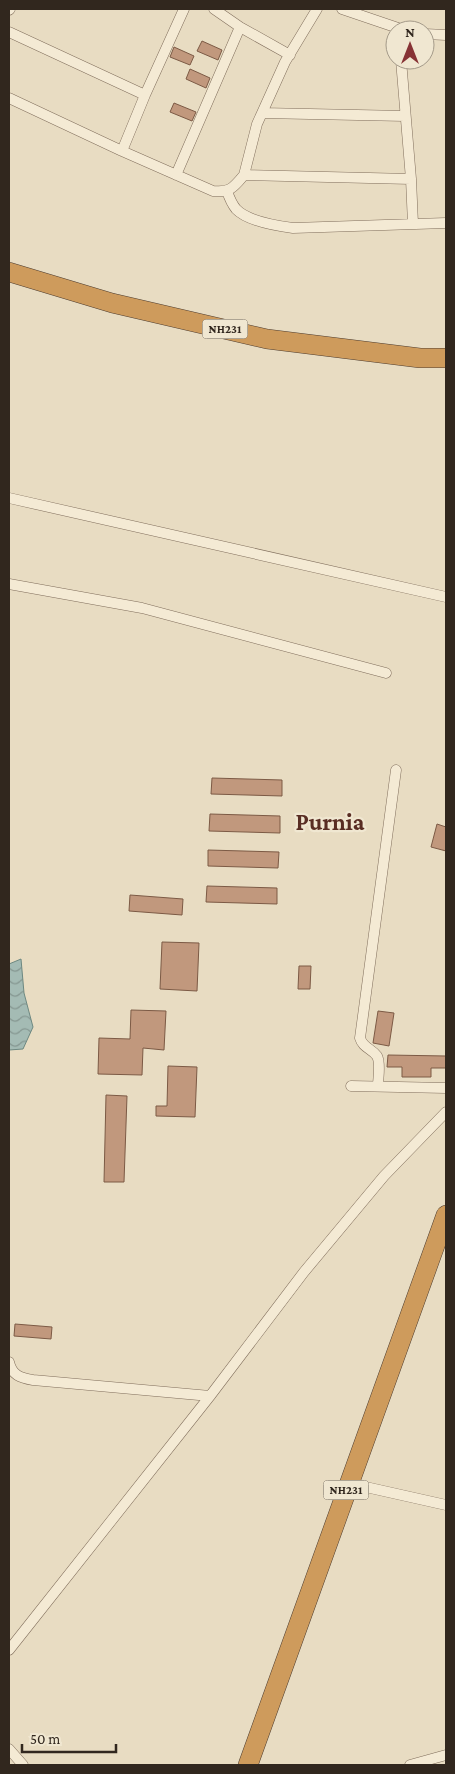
<svg xmlns="http://www.w3.org/2000/svg" width="455" height="1774" font-family="'Crimson Pro',serif">
  <style>
    .water { fill: url(#water-waves); stroke: #6d8881 }
    .building { fill: #c1987d; stroke: #7c5a45 }
    .lines { fill: none; stroke-linecap: round; stroke-linejoin: round }
    .street-casing { stroke: #806e5c; stroke-width: 11 }
    .highway-casing { stroke: #4e3d30; stroke-width: 20 }
    .street { stroke: #f4ead4; stroke-width: 10 }
    .highway { stroke: #ce9b5c; stroke-width: 19 }
    .labels { text-anchor: middle; dominant-baseline: central; stroke-width: 4.5; stroke-linejoin: round; paint-order: stroke }
    .shield { fill: #f0e7d1; stroke: #6a6154; stroke-width: 1 }
    .shield-label { font-size: 12px; font-weight: bold; fill: #31271e }
    .town-label { font-size: 24px; font-weight: bold; fill: #592d23; stroke: #f0e7d1 }
  </style>
  <defs>
    <pattern id="water-waves" width="16" height="10" patternUnits="userSpaceOnUse" patternTransform="scale(1.25)"><rect width="16" height="10" fill="#a4bbb4"/><path d="M0 5q4-4 8 0t8 0" fill="none" stroke="#869892"/></pattern>
  </defs>
  <rect width="100%" height="100%" fill="#e8dcc2"/>
  <path class="water" d="M21,959L24,993L33,1027L23,1049L9,1050V964Z"/>
  <path class="building" d="M202,41L222,50L218,60L197,51Z
    M174,47L194,56L190,65L170,57Z
    M190,69L210,78L206,88L186,79Z
    M174,103L196,112L192,121L170,112Z
    M212,778L282,780V796L211,794Z
    M210,814L280,816V833L209,831Z
    M437,824L446,827V851L431,847Z
    M208,850L279,852L278,868L208,866Z
    M207,886L277,888V904L206,902Z
    M130,895L183,899L182,915L129,911Z
    M162,942L199,943L197,991L160,989Z
    M299,966H311L310,989H298Z
    M131,1010L166,1011L164,1050L143,1048L142,1075L98,1074L99,1038L130,1039Z
    M378,1011L394,1013L389,1046L373,1043Z
    M388,1055L446,1056V1068H431V1077H402V1067H387Z
    M168,1066L197,1067L195,1117L156,1116V1106H167Z
    M106,1095L127,1096L124,1182H104Z
    M15,1324L52,1327L51,1339L14,1336Z"/>
  <g class="lines">
    <defs>
      <path id="street" d="M214,9L240,27L290,55
        M317,9L285,62L262,113L257,124L244,175L411,179L401,60
        M342,9L398,28V30
        M9,10L10,9
        M9,32L145,95
        M425,34L446,35
        M9,98L122,151L145,95L184,9
        M262,113L405,116
        M122,151L213,191C230,193 234,187 244,175
        M176,175L240,27
        M411,179L413,224
        M227,191C229,197 232,204 236,209C247,221 278,226 293,228L446,223
        M9,498L446,597
        M9,584L142,608L386,673
        M351,1086L446,1088
        M378,1086C378,1078 381,1063 377,1056C371,1048 363,1048 360,1038L396,770
        M9,1362C12,1375 20,1378 33,1380L210,1396
        M348,1483L446,1505
        M9,1650L210,1396L304,1272L384,1176L446,1112
        M9,1749L23,1765
        M410,1765L446,1755"/>
      <path id="highway" d="M9,272L112,303L267,339L420,358H446
        M248,1765L446,1215"/>
    </defs>
    <use href="#street" class="street-casing"/>
    <use href="#highway" class="highway-casing"/>
    <use href="#street" class="street"/>
    <use href="#highway" class="highway"/>
  </g>
  <g class="labels">
    <g class="shield">
      <rect x="202.5" y="319.5" width="45" height="19" rx="4"/>
      <rect x="323.5" y="1480.5" width="45" height="19" rx="4"/>
    </g>
    <g class="shield-label">
      <text x="225" y="329">NH231</text>
      <text x="346" y="1490">NH231</text>
    </g>
    <g class="town-label">
      <text x="330" y="821">Purnia</text>
    </g>
  </g>
  <rect width="455" height="1774" fill="none" stroke="#31271e" stroke-width="20"/>
  <g transform="translate(410 45)"><circle r="24" fill="#f0e7d1" stroke="#a49a89"/>
  <path d="M0-4L9 19L0 12L-9 19Z" fill="#873335"/>
  <text y="-8" font-size="14" font-weight="bold" text-anchor="middle" fill="#31271e">N</text>
  </g>
  <path d="M22 1744v8h94v-8" fill="none" stroke="#31271e" stroke-width="2.5"/>
  <text x="30" y="1744" font-size="15" fill="#31271e" stroke="#f0e7d1" stroke-width="4" paint-order="stroke">50 m</text>
</svg>
